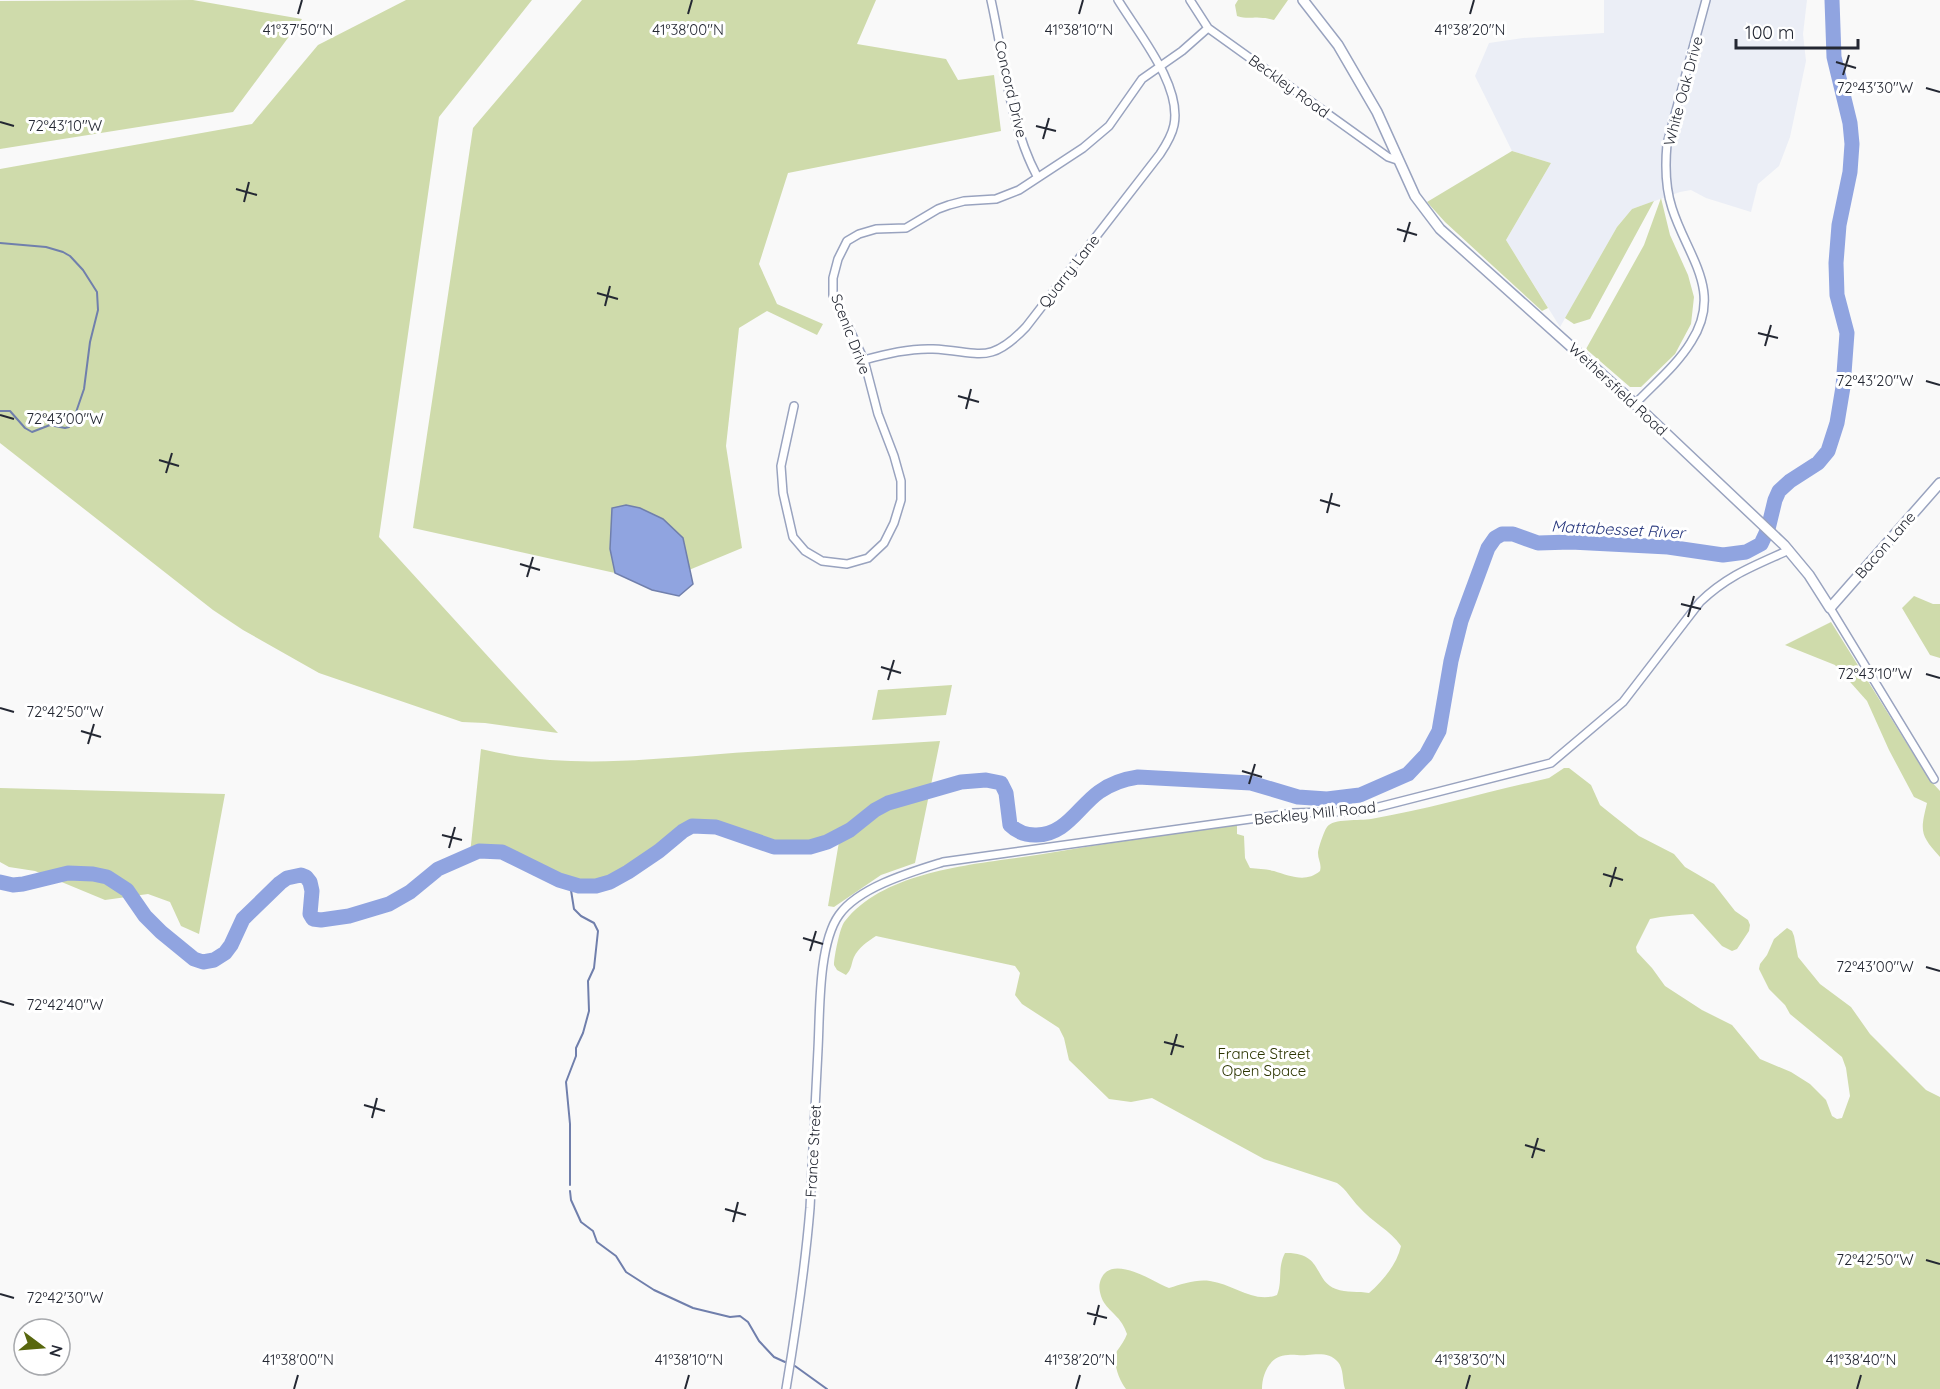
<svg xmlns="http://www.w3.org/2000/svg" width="1940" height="1389" font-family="Quicksand,sans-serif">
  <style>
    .built { fill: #ebeef6 }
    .green { fill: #cfdbab }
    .water { fill: #90a4e0; stroke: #707fac; stroke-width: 1.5 }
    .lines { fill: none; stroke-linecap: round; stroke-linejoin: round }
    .stream { stroke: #707fac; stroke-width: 2 }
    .river { stroke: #90a4e0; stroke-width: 15 }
    .street-casing { stroke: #99a3bf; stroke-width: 10 }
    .secondary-casing { stroke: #99a3bf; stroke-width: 12 }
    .street { stroke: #fff; stroke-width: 7 }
    .secondary { stroke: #fff; stroke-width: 9 }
    .ticks { fill: none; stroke: #242833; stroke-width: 2 }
    .labels { text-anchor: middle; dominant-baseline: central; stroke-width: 6; stroke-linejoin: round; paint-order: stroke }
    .street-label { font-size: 15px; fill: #242833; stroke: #fff }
    .park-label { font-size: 15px; fill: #2b3400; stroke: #fff }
    .water-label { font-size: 16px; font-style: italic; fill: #27377d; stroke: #fff }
    .ticks-label { font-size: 15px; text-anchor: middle; fill: #242833; stroke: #fff; stroke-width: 6; stroke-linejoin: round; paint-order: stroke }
  </style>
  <rect width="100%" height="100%" fill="#f9f9f9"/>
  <path class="built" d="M1604,0H1807L1803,34L1806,61L1790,137L1779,166L1758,184L1751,212L1706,198L1691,190L1680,192L1632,209L1617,227L1560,327L1506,240L1551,163L1512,151L1475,76L1489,43L1523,38L1604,33Z"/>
  <path class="green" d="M193,0L302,19L233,112L0,149V1Z
    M406,0H532L439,117L379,537L558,733L485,723L462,722L319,673L243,630L213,610L0,443V169L252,124L318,45Z
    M582,0H876L857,44L946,59L958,80L994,75L1001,131L788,173L759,264L777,304L823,324L817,335L767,311L739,328L726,446L742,548L689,570L683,538L612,509L610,549L615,573L413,528L473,128Z
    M1238,0H1288L1274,20C1270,19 1267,18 1263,18C1253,16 1250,20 1237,16L1235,5Z
    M1512,151L1551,163L1506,240L1548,308L1542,311L1445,222L1427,202Z
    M1661,198L1670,235L1688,275L1694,297L1691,324L1675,354L1641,387H1630L1586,349L1644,245Z
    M1654,201L1590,319L1574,324L1565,318L1617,227L1632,209Z
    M1914,596L1933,604H1940V658L1930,655L1902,608Z
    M1831,622L1929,779L1940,791V857C1920,835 1920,832 1927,803L1914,797L1889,750L1867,701L1835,665L1785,645Z
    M952,685L946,715L872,720L878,690Z
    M940,741L915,863L881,875L834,907L828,906L840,836C801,855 773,849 734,834C722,829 708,823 695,826C684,828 677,837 668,843C644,864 610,892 576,885C539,878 509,840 470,854L481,749C556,768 632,761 708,755C785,749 863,746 940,741Z
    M1564,768H1569L1591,785L1600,805L1615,817L1639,836L1674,854L1685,867L1714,884L1735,911L1748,920L1750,925L1749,931L1737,949L1732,951L1722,946L1693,914C1679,915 1664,916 1650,919L1636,947L1637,952L1652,968L1665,986L1702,1010L1732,1025L1760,1059L1791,1072L1810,1084L1826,1100L1832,1116L1837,1119L1842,1118L1850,1096L1846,1068L1842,1057L1790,1014L1785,1005L1769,989L1759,969L1760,964L1767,955L1774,939L1787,928L1792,931L1794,936L1798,957L1820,984L1851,1007L1870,1034L1926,1090L1940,1097V1389H1345C1342,1380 1344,1369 1338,1362C1330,1352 1317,1354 1307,1355C1300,1356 1294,1354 1288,1355C1270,1355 1262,1374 1262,1389H1126C1119,1380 1112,1362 1117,1351C1121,1345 1125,1340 1127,1334C1121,1317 1114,1316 1105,1304C1101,1299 1098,1288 1100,1282C1109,1251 1153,1282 1169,1288C1183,1284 1196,1279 1210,1281C1233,1284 1254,1304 1277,1295C1283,1280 1277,1269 1285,1253C1324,1252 1313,1281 1336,1289C1346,1293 1359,1291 1369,1293C1383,1281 1397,1264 1401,1246C1390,1230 1372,1222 1359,1207C1351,1199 1347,1190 1337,1183L1264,1159L1152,1098L1131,1102L1109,1099L1069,1060L1064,1038L1059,1028L1022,1004L1015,995L1020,973L1015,966L876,936C868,941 858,948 854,957C851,964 852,969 846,975L837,970L834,965C834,957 840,926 845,921C887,868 981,864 1043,854C1108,843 1172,834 1237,825V834L1244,836L1245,858L1250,868C1258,869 1266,869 1274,871C1290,876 1306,883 1320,871C1322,864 1318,860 1318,853C1318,849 1324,831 1327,827C1333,818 1360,821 1371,819C1425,810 1479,794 1532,782L1549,778Z
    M0,788L225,794L199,934L181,926L170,902L148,894L105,900L35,871L9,867L0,862Z"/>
  <path class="water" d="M626,505L640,508L663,519L683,538L693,584L679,596L652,590L615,573L610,549L612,508Z"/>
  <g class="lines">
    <path class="stream" d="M0,243L46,247L63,252L70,256L83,270L97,292L98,310L90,342L84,389L74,418L69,427L65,428L50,425L32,432L25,428L10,411H0
      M570,884L574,909L581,916L594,923L598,931L594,968L588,981L589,1011L583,1033L576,1048V1056L566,1082L570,1124V1185
      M570,1191L571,1200L581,1222L593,1231L597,1242L616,1256L626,1272L654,1290L693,1308L730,1317L740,1316L748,1322L759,1341L774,1357L785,1362
      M795,1366L827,1389"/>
    <path class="river" d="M0,882L13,885L23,884L68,873L93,874L107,877L127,890L145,916L161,932L194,959L203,962L214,960L225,953L231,945L243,919L280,883L287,878L301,875L306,877L310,882L312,891L310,914L313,919L321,920L349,916L389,904L410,892L438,869L479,851L502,852L559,880L579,886H596L610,882L628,872L659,851L683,831L692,826L716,827L774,847H810L827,842L850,830L875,810L888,803L961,782L986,780L1001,783L1006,793L1010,825C1017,832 1026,835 1035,835C1065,836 1078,807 1099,792C1110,784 1124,779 1138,777L1251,783L1298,797L1327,799L1360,795L1408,774L1426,755L1439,731L1451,661L1461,621L1488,548L1495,538L1502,534H1513L1538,543L1571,542L1668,547L1723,555L1746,552L1761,544L1768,529L1775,500L1779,491L1790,481L1818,463L1828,451L1837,423L1843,387L1847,333L1837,295L1836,263L1839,225L1850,172L1852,144L1850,123L1834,57L1832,0"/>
    <defs>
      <path id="street" d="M991,0C1004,58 1009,123 1037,176
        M1190,0L1208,28L1388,157L1397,160
        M864,360C886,354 910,348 933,349C979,351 989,366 1026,327L1160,154C1166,145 1172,135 1174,125C1182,85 1138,33 1118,0
        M1635,404C1654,384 1677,365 1691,342C1724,291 1687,256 1672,208C1665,187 1665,166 1667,144L1706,0
        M794,406L781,466L783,493L793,537L805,551L822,561L847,564L868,558L884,543L894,523L901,500V481L894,456L878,414L864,360L833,295V278L838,259L847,241L859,234L876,229L906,228L938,209L949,205L964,201L996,199L1019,190L1083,148L1109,126L1142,79L1182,51L1208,28
        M1830,608L1934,779
        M786,1389C796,1329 805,1269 810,1208C813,1155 815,1102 818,1049C820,1013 818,944 839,915C859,887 911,872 943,862L1293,813L1363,811L1551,763L1623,702L1700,602C1728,575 1754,566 1789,550"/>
      <path id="secondary" d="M1303,0L1338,45L1377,112L1415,196L1440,229L1635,404L1784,545L1809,575L1830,608L1940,483"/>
    </defs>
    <use href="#street" class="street-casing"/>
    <use href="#secondary" class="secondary-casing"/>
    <use href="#street" class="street"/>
    <use href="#secondary" class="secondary"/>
  </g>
  <path class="ticks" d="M298,14L302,0M688,14L692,0M1079,14L1083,0M1470,14L1474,0M1836,62L1856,68M1843,75L1849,55M1926,88L1940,92M0,122L14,126M1036,126L1056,131M1043,139L1049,118M236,189L257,195M244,202L249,182M1397,229L1417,235M1404,242L1410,222M597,293L618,299M605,306L610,286M1758,333L1778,338M1765,346L1771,325M1926,381L1940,385M958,396L979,402M966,409L971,389M0,415L14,419M159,460L179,466M166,473L172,453M1320,500L1340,506M1327,513L1332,493M520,564L540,570M527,577L533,557M1681,604L1701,609M1688,617L1694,596M881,667L901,673M1926,674L1940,678M888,680L894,660M0,708L14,712M81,731L101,737M88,744L94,724M1242,771L1262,777M1249,784L1255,764M442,835L462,840M449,848L455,827M1603,874L1623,880M1610,887L1616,867M803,938L823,944M810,951L816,931M1926,967L1940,971M0,1001L14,1005M1164,1042L1184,1047M1171,1055L1177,1034M364,1105L385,1111M372,1118L377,1098M1525,1145L1545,1151M1532,1158L1538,1138M725,1209L746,1215M733,1222L738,1202M1926,1260L1940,1264M0,1294L14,1298M1087,1313L1107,1318M1094,1325L1099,1305M294,1389L298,1375M685,1389L689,1375M1076,1389L1080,1375M1466,1389L1470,1375M1857,1389L1861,1375"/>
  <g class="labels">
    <g class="street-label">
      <text transform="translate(1289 86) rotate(36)">Beckley Road</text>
      <text transform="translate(1011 89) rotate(77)">Concord Drive</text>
      <text transform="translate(1683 91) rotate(-75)">White Oak Drive</text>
      <text transform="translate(1069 271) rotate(-52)">Quarry Lane</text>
      <text transform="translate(851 334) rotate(69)">Scenic Drive</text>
      <text transform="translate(1618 389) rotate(43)">Wethersfield Road</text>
      <text transform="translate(1885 545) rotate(-49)">Bacon Lane</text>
      <text transform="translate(1315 813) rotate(-6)">Beckley Mill Road</text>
      <text transform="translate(813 1151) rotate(-87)">France Street</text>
    </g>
    <g class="park-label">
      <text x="1264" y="1053">France Street<tspan x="1264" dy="17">Open Space</tspan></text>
    </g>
    <g class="water-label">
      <text transform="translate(1618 529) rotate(3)">Mattabesset River</text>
    </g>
  </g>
  <g class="ticks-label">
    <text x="298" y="35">41°37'50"N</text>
    <text x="688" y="35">41°38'00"N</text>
    <text x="1079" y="35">41°38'10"N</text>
    <text x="1470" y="35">41°38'20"N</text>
    <text x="1875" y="93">72°43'30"W</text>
    <text x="65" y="131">72°43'10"W</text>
    <text x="1875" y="386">72°43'20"W</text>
    <text x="65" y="424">72°43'00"W</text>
    <text x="1875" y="679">72°43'10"W</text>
    <text x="65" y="717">72°42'50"W</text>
    <text x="1875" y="972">72°43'00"W</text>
    <text x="65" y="1010">72°42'40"W</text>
    <text x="1875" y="1265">72°42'50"W</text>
    <text x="65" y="1303">72°42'30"W</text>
    <text x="298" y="1365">41°38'00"N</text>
    <text x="689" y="1365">41°38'10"N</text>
    <text x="1080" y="1365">41°38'20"N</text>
    <text x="1470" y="1365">41°38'30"N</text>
    <text x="1861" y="1365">41°38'40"N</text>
  </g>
  <g transform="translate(42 1347) rotate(106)"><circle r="28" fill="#ffffff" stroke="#a7a9ad" stroke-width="1.5"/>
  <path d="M0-4.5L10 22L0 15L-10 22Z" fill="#58670e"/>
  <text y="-9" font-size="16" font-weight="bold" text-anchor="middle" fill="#242833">N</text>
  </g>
  <path d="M1736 39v9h122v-9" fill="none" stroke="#242833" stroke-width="3"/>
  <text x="1745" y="39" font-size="18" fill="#242833" stroke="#ffffff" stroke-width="4.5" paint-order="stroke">100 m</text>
</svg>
